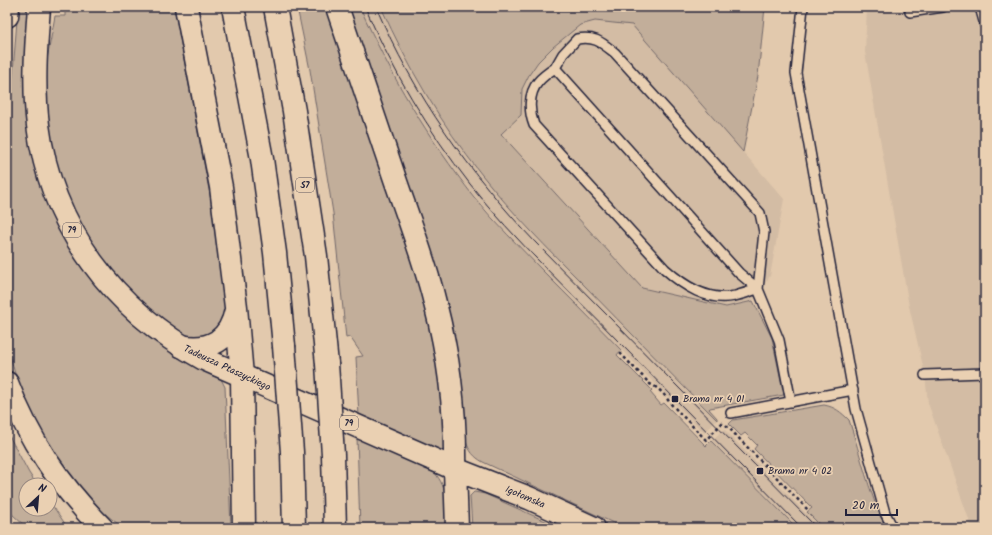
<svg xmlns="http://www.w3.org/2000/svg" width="992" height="535" font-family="Kalam,sans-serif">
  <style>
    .built { fill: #d3bca4 }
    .green { fill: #c2ae9a; stroke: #72686a }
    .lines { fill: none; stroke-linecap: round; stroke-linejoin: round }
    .lane-casing { stroke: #22223b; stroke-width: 12 }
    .primary-casing { stroke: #22223b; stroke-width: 25 }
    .highway-casing { stroke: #22223b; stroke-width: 25 }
    .path { stroke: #22223b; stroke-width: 2.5; stroke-dasharray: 3 3; stroke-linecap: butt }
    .lane { stroke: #ead0b2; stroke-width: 9 }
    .primary { stroke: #ead0b2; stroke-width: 22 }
    .highway { stroke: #ead0b2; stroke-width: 22 }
    .tram { stroke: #22223b; stroke-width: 1 }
    .highway-bridge-casing { stroke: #22223b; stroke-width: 25; stroke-linecap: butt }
    .highway-bridge { stroke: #ead0b2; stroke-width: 22 }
    .poi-dot { fill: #22223b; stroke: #ead0b2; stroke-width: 1.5 }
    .labels { text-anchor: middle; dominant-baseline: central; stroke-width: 3.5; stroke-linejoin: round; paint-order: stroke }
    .shield { fill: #ead0b2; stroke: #5e565f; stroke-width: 1 }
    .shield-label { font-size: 9px; font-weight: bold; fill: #22223b }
    .street-label { font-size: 10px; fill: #22223b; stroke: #ead0b2 }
    .poi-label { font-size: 10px; fill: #22223b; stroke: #ead0b2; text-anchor: start }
  </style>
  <rect width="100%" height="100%" fill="#e2c9ad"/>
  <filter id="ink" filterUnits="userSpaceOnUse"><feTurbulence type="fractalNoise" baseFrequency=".025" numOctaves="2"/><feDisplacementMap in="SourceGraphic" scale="8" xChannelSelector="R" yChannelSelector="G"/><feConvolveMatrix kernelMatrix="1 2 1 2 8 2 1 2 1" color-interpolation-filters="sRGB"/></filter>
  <g filter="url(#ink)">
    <path class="built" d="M360,7H381L403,54L425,93L450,132L481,174L530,230L717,420L704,433L517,245L475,197L440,152L403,92L381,52Z
      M867,7H985V528H972L928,403L925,375L909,306L865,52Z
      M595,21L632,24L784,199L770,276L753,301L726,307L642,288L501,134L521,115L522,89L529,75L538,62L553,47L580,25Z
      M724,429L806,513L807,512L823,528H797L711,441Z"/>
    <path class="green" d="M18,7H28L48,205C74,262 113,315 166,349C183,359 201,367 218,376L222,381L225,387L231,528H123L103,512L73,481L51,451L19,388L7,345V150Z
      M65,7H174L210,195L225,307L224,316L221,324L208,336L189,338L172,328L133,296L93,249L62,186L47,126L44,76L55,16H65Z
      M297,7H327L411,257L428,313L442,398L446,449L443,451L439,452L359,417L356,357L363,356L350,337L346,338L333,213L310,70Z
      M349,7H360C390,75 428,138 474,197C495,223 519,246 542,270C569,297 595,323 621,350L617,355L652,390L650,392L661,405L664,403L706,446L711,441L797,528H624L483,462C474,457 469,451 466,441L423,227Z
      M381,7H765L758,76L743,152L632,25L595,21L580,25L553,47L538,62L529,75L522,89L521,115L501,134L642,288L726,307L753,301L772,338L784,395L710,408L709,409L717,418V420C672,375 628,330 583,284C548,249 513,214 482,175C441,124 408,67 381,7Z
      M824,405C835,407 841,412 849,420C861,456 869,494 886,528H823L807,512L812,508L754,449L757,445L745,433L741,436L729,424L733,420Z
      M7,432L29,473L37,485H26V509H50V502L68,528H27L12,514L7,503Z
      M357,437L434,472C449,489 446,506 447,528H360Z
      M474,492L485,494L561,528H472L470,496Z"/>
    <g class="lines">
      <defs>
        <path id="lane" d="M803,7L796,73L856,409L885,513L893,528
          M980,7L985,25
          M910,12L943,7
          M555,68C549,72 542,77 538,82C528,94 529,112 534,125L665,269C684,286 708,302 735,296C743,294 751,291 758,289L739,273L555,68L563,54L577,39C595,36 601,42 615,53L760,213L764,232L758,289L779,340L791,402
          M925,375L985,373
          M731,413L853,390"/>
        <path id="primary" d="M39,7C36,46 33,86 38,125C51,228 114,310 204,359L455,469L529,498L594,528
          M7,16L8,7
          M242,376L244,528
          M7,383C29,441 59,484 102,528
          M455,469L457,528"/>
        <path id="highway" d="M186,7L221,187L236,307L242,376
          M233,7L262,159L275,253L284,346
          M275,7L294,111L316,256L327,364
          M337,7C356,65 376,122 395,179C409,220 425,261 435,303C449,357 456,414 455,469
          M181,346C210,352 230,340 236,310"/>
      </defs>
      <use href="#lane" class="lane-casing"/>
      <use href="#primary" class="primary-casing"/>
      <use href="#highway" class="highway-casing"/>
      <path class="path" d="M620,353L650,384C659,388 665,395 670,403L706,440L723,422
        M726,425L808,510"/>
      <use href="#lane" class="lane"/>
      <use href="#primary" class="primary"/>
      <use href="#highway" class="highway"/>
      <path class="tram" d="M365,7C392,70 428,130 470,184C515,241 569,290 619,342C680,404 741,466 802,528
        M376,7C414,95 470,174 536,243L817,528"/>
      <defs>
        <path id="highway-bridge" d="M284,346L292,452L294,528
          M327,364L333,455L335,528"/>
      </defs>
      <use href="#highway-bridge" class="highway-bridge-casing"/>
      <use href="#highway-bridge" class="highway-bridge"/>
    </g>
  </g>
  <g class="poi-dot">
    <rect x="671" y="395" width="8" height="8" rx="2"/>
    <rect x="756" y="467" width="8" height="8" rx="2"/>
  </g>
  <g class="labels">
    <g class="shield">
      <rect x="296" y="178" width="18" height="14" rx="3"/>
      <rect x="63" y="223" width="18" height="14" rx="3"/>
      <rect x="340" y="416" width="18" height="14" rx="3"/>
    </g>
    <g class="shield-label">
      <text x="305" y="185">S7</text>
      <text x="72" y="230">79</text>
      <text x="349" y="423">79</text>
    </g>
    <g class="street-label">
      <text transform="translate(227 368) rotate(25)">Tadeusza Ptaszyckiego</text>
      <text transform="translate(525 497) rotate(23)">Igołomska</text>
    </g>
    <g class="poi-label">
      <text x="683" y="399">Brama nr 4 01</text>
      <text x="768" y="471">Brama nr 4 02</text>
    </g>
  </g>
  <rect width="992" height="535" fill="none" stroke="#ead0b2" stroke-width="24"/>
  <rect x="12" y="12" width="968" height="511" fill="none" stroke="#22223b" stroke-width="1.5" filter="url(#ink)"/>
  <g transform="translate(38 497) rotate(26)"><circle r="19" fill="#ead0b2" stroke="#9a8a82"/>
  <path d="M0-3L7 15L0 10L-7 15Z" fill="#22223b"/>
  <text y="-6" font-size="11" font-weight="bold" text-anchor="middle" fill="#22223b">N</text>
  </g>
  <path d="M846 509v6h51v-6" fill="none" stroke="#22223b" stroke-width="2"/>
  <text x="852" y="509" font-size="12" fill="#22223b" stroke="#ead0b2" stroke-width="3" paint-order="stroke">20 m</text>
</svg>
